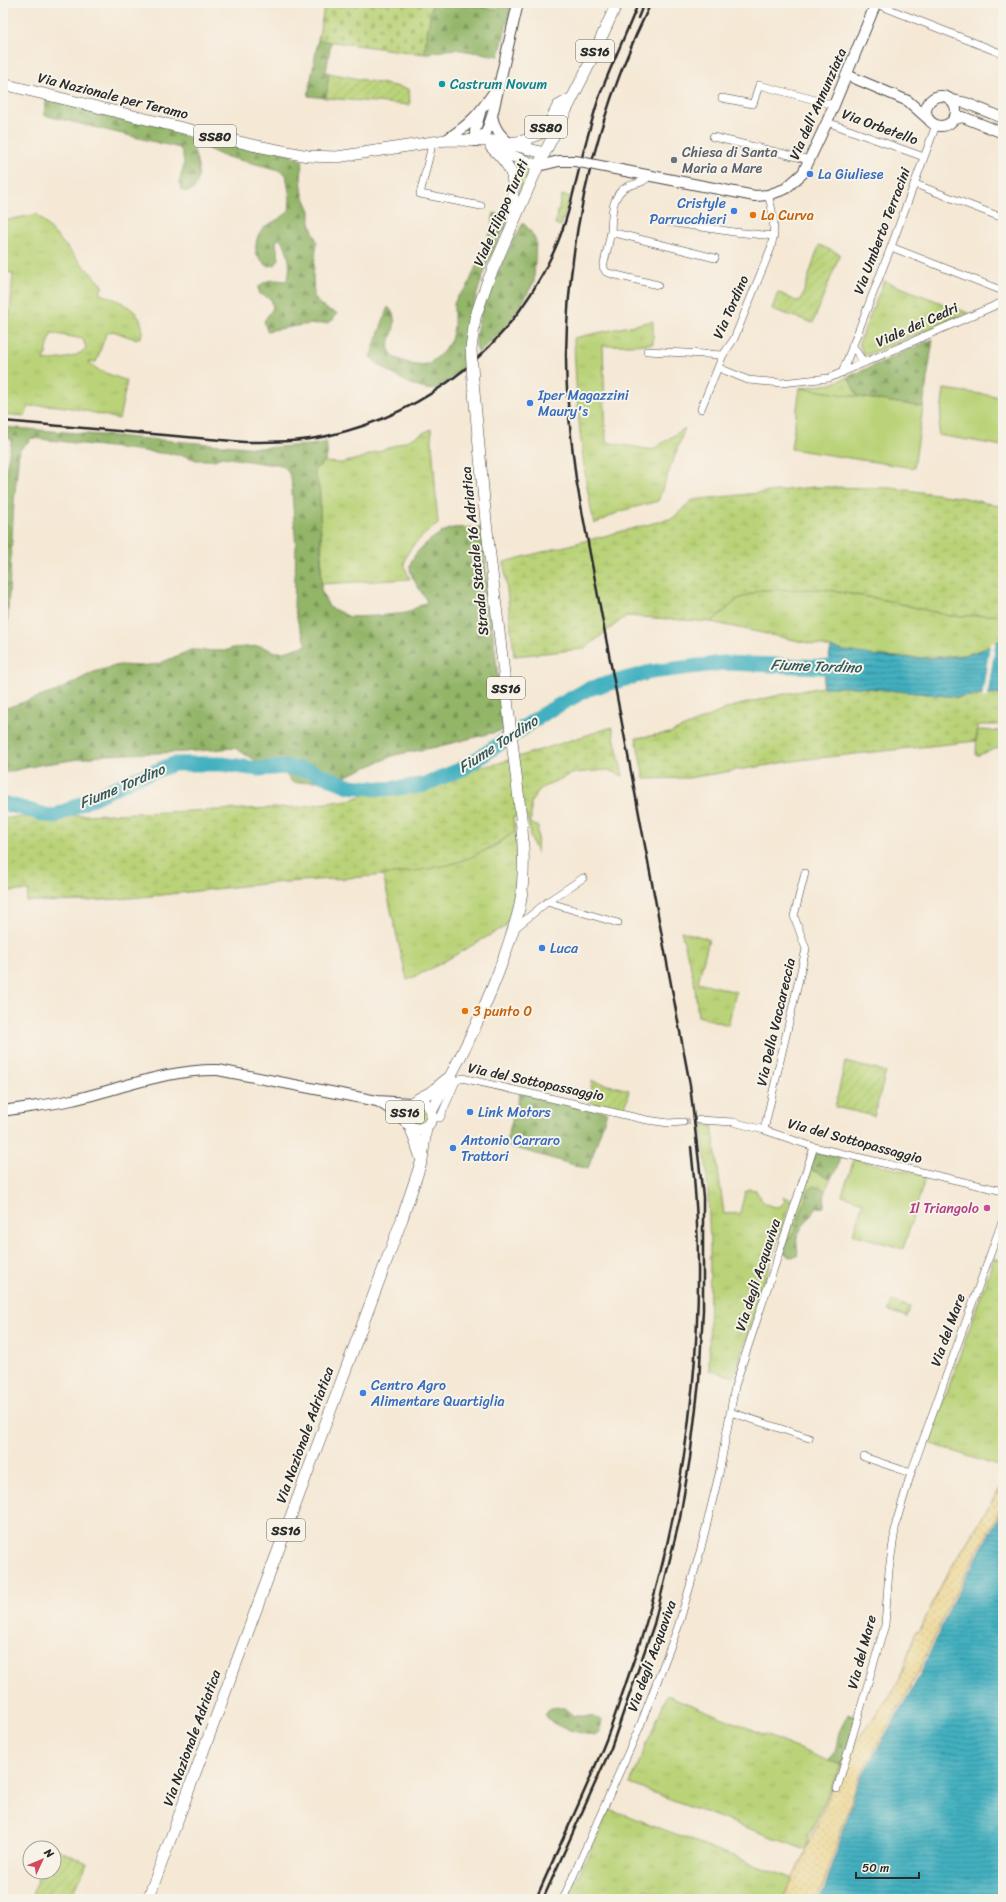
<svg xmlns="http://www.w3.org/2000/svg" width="1006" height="1902" font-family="Sriracha,sans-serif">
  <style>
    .grass { fill: url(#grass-tufts); stroke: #727f52; fill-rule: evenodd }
    .forest { fill: url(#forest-firs); stroke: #5f704a }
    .wetland { fill: url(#wetland-marsh); stroke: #727f52 }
    .sand { fill: url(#sand-dots); stroke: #8c8264 }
    .cemetery { fill: url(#cemetery-stones); stroke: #727f52 }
    .garden { fill: url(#garden-furrows); stroke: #727f52 }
    .pitch { fill: #bad378; stroke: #727f52 }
    .water { fill: url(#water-rules); stroke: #376e76 }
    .pier { fill: #f5e8d5 }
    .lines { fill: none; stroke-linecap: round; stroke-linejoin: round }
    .river { stroke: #43b0c0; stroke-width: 15 }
    .street-tunnel { stroke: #cdc2b3; stroke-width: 7; stroke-dasharray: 7 3.5; stroke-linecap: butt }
    .street-casing { stroke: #494744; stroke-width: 8 }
    .secondary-casing { stroke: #494744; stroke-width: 12 }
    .primary-casing { stroke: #494744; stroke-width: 12 }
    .street { stroke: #fff; stroke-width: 7 }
    .secondary { stroke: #fff; stroke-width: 10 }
    .primary { stroke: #fff; stroke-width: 11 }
    .rail { stroke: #2b2b2b; stroke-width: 2.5 }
    .secondary-bridge-casing { stroke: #494744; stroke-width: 12; stroke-linecap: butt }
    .primary-bridge-casing { stroke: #494744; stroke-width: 12; stroke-linecap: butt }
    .secondary-bridge { stroke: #fff; stroke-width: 10 }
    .primary-bridge { stroke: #fff; stroke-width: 11 }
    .culture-dot { fill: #0f9aa8; stroke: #f7f3e8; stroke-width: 1.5 }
    .worship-dot { fill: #6b7280; stroke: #f7f3e8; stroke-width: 1.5 }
    .shop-dot { fill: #3f7fe0; stroke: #f7f3e8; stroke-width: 1.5 }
    .food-dot { fill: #e8710a; stroke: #f7f3e8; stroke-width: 1.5 }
    .hotel-dot { fill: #d1479c; stroke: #f7f3e8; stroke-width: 1.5 }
    .labels { text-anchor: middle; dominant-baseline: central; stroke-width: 4; stroke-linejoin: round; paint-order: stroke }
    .shield { fill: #f7f3e8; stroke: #686764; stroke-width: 1 }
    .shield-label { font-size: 13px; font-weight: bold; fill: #2b2b2b }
    .culture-label { font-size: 14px; fill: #0d838f; stroke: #f7f3e8; text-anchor: start }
    .street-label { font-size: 14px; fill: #2b2b2b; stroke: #f7f3e8 }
    .worship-label { font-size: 14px; fill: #5b616d; stroke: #f7f3e8; text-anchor: start }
    .shop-label { font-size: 14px; fill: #366cbe; stroke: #f7f3e8; text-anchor: start }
    .food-label { font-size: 14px; fill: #c56008; stroke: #f7f3e8; text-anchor: start }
    .hotel-label { font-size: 14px; fill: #b23c85; stroke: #f7f3e8; text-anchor: end }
    .water-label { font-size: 15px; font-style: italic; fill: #335a5f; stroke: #f7f3e8 }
  </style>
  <defs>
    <pattern id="grass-tufts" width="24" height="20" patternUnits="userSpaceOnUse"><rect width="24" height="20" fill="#bad378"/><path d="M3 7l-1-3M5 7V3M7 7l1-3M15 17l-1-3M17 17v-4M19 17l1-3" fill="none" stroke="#a0b568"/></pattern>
    <pattern id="forest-firs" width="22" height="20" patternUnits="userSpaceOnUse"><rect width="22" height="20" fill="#93b568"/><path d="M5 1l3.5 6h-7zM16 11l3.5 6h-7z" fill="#789356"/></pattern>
    <pattern id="wetland-marsh" width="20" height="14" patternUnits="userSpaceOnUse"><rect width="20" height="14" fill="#bad378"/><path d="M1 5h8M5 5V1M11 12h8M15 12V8" fill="none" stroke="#a0b568"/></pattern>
    <pattern id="sand-dots" width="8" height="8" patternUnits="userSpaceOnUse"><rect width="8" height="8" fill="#eeda9e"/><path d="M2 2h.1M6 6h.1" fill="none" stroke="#cb8" stroke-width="1.8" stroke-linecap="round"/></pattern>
    <pattern id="cemetery-stones" width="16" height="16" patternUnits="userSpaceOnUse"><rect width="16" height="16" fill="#bad378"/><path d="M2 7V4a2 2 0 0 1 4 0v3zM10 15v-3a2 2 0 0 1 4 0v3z" fill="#a0b568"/></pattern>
    <pattern id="garden-furrows" width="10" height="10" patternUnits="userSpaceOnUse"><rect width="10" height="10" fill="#bad378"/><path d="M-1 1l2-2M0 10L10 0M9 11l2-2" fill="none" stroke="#a0b568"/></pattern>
    <pattern id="water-rules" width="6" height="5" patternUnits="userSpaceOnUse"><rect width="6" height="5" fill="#43b0c0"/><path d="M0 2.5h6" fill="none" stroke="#388f9c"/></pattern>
  </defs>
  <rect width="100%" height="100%" fill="#f7f3e8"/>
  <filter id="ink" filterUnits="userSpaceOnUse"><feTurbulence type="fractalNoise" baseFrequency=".025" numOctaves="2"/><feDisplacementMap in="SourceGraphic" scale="8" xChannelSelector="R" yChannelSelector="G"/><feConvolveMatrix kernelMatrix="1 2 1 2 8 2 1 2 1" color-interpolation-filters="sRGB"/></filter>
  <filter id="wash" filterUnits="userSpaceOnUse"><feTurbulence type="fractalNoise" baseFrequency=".012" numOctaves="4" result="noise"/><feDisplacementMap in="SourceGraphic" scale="16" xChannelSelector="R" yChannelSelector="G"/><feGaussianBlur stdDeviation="0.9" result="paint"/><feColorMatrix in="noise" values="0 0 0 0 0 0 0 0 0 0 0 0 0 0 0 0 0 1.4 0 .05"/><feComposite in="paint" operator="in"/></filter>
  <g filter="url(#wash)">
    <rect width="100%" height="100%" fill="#f5e8d5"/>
    <path class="grass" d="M467,3H504L497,10L488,9Z
      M509,159L533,169L520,199V180Z
      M37,214L80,262L103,285L100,294C120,300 148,312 141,337L135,339L113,331L106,334L96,362L90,361L89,363L100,371L127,381L119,419C93,413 55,401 29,407L25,416L3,414V314L10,315L13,273L3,272V221ZM51,333L83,339L86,348C77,359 58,359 44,361Z
      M884,281L968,313L864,356L859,343Z
      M653,321V344L603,346L606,442L652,450L685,428L658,501L621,511L594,524C581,463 576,400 574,338Z
      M848,377L858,397L800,388L831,384Z
      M431,429L438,524C427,532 401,551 405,567C406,571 408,575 410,579L321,584L322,540L314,470L324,462L342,463L358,459L409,440Z
      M823,589L885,600L950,616L1003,615V638L988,648L964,655L917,658L864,655L711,622L738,599L761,590Z
      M977,730L1003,731V746L976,756Z
      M528,821L538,827L537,854L530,836Z
      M515,831C519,865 516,894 506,926L429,970L407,980L383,875L449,864L494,847Z
      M681,931L709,939L698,982L736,992L728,1025L698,1016L694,980Z
      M408 1115a11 11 0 1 1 22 0a11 11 0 1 1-22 0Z
      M701,1124L712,1125L724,1214L740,1213L745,1192L749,1189L756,1190C760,1201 769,1209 781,1206L785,1201L783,1197L791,1199L734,1377L709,1370L710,1245L707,1173Z
      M809,1169L831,1178L825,1190L819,1187L805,1201L796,1228L786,1243Z
      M994,1258L1003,1261V1468L929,1443Z
      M667,1695L841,1766L809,1835L806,1850L630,1784Z
      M610,1809L793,1879L783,1899H667L645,1889L641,1899H567Z"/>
    <path class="forest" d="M432,3H466L488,9L497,10L504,3H512L499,56L454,49L424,54Z
      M318,40L331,42L326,72L329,73L326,98L308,96Z
      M47,95L284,152L303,161L301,178L303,195L310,211V223L317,242L313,275L314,296L318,303L328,310L337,313L333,320L327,323L303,325L267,331L264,321L273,308L271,299L260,294L258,288C266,278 274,280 286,281C293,270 288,252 283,241L277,239L276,244L279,259L275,265L267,266L256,255C254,222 271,228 289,211L290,198L286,174L276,169L223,156L198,144L193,148C198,162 201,174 195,188L187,192L181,190C176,175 190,168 180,148L44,115Z
      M494,213L504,216L507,223C483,270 466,312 466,366C456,373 445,386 433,389C419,393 380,367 370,357L388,307C400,318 392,334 388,347L393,357L414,365L429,364L443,352L451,340L454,327V304L457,297L467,288L490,233Z
      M523,223L529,229L536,241L534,282L520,307L502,331L478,353C466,323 509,251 523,223Z
      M933,339L923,407L858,397L848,377Z
      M3,427L259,448L311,445L326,442C329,459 327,460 314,470L320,492L321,590L329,607L350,617L378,616L406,613L427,602C422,591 412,581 410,569C408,554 439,531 453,528C462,527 472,528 481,527L504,730L436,747L395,755L339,779L293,783L274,761L259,763L235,748L183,752L106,755L39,765L3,773V709L57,691L94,672L119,665L140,666L158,664L191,650L225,651L232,648L260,646L276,652H284L307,645L299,626L294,607L296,548L291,478L286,468L279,464H268L222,457L214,460H196L186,456L32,438L19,451L14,502L7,628L3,659V483L12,439L3,438Z
      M520,1093L607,1112L588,1169L505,1145Z
      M816,1152L840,1157L837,1168L831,1178L809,1169Z
      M814,1186L825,1190L824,1207L817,1208C810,1217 799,1228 797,1239C796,1245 799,1250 797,1256L791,1257L783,1253L786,1243L796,1228L809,1189Z
      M558,1706L564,1708L574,1716H592L602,1720L600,1732L595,1736L590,1735C577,1732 549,1727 545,1713L549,1709Z
      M848,1714L858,1718L841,1766L829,1761L835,1752L839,1732Z"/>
    <path class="wetland" d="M814,487L892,488L965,498L1003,507V615L950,616L885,600L823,589L761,590L738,599L711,622L626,616L584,649L514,656L504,562L673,518L692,500Z
      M822,687H857L957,697L1003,694V725H978L976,741L800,760L688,778L644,779L636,738L670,733L731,707L779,695Z
      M612,727L623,776L608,770L574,773L549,784L539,790L531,802V820L528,821L527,816L513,817L515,831C495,846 472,859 448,865C391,878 331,878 273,883C192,890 108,905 26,901L29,891H3V818L299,807L353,799L408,780L496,764Z"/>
    <path class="sand" d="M1003,1484V1504L947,1609L917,1675L859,1777L822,1889L816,1899H783L806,1850L846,1756L898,1683L916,1631L919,1632L946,1576Z"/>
    <path class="cemetery" d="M325,3H432L424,54L318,40Z"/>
    <path class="garden" d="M329,73L409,89L410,105L326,98Z
      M562,195L570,197L561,226L555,224Z
      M819,245L840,254L813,323L772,309L778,292L796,301L801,300Z
      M845,1062L886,1072L874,1116L835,1107Z
      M592,1081L629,1090L624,1111L588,1102Z
      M892,1301L910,1307L907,1317L888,1311Z
      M50,1846L87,1863L71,1899H42L32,1895L40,1872H54V1848H50Z"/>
    <path class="pitch" d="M800,388L923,407L914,468L791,449Z
      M944,389L1003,397V446L938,435Z
      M854,1159L926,1176L903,1249L853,1234L863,1202L842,1195Z"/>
    <path class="water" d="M1003,638V694L957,697L857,687H822L831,648C874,657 920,662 964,655C978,653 991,646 1003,638Z
      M1003,1508V1899H819L824,1891L860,1779L919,1677L950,1608Z"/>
    <path class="pier" d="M996,640L987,697L982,698L990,644Z"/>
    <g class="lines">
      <path class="river" d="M3,803L53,817L131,780L174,764H222L258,769L286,767L311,771L349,786L383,789L421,786L464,768L545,713L588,689L651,672L723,663L847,668"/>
    </g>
  </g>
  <g filter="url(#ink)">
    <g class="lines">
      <path class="street-tunnel" d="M683,1122L699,1120"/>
      <defs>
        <path id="street" d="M874,3L1003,54
          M722,98L753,104L759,85L834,105
          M827,122L924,157
          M713,137L810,160
          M431,142V149L420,194L481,206
          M649,176C642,186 630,182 622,190C611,200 612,217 611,231C609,243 606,255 603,267L606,272L612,274L658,285
          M915,184L1003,218
          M668,222L734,232L774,236
          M611,232L715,258
          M891,247L1003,291
          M852,345L864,363
          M647,351L723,355
          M719,368L748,380L781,383L829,378L1003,302
          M842,373L891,247L936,125
          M701,409L723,355L734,339L771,248C776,230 774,213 768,195
          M547,902L583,878
          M513,930L547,902L618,923
          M432,1118H440L456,1081L462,1078L647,1120L669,1123L683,1122
          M699,1120L733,1122L764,1130L814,1147L1003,1191
          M764,1130L806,949L794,916L805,873
          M730,1412L809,1438
          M864,1457L911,1473
          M837,1789L885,1625L889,1570L896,1523L911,1473L1003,1219
          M563,1899L640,1726L678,1627L700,1552L719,1474L735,1386L814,1147"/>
        <path id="secondary" d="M847,75L908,101L927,118
          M926 111a15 15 0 1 1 30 0a15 15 0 1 1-30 0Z
          M952,100L966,103L1003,118
          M480,113L475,131L476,141L486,133L492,116L518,3
          M492,116C494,128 500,135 509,143
          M954,119L963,117L1003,133
          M446,140C472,123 479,114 496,89
          M538,166L559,161H575
          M605,167L755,196L768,195L785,189L803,173L827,122L876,3
          M379,1102L395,1112L407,1123
          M3,1111C26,1107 49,1105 72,1100C120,1089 168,1069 218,1070L377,1101L410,1103"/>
        <path id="primary" d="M3,84L252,145L308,156L337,157L446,140L499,141L544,153
          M510,143L523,141L539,134L551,120L558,106L572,98
          M491,147C523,177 510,182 513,220
          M495,149L538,166
          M471,349L475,318L487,283L538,166L587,69L617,3
          M404 1115a14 14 0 1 1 28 0a14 14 0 1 1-28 0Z
          M414,1101L431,1092L447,1079
          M432,1110C459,1061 485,1011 504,957C510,940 516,923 520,905C525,875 524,847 521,817L486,522L473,381
          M410,1126L421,1158
          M148,1899L402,1219L422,1160L426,1127"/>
      </defs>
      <use href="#street" class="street-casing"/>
      <use href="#secondary" class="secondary-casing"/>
      <use href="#primary" class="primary-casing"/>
      <use href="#street" class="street"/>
      <use href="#secondary" class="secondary"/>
      <use href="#primary" class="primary"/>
      <path class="rail" d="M638,18L644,3
        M3,421L244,442C271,442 300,442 327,436C430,413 511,346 554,251C570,216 576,178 586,142C591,125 595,108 601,92C612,64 625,36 636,9
        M536,1899C558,1848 583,1797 604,1745C612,1726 618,1706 625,1686C632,1665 640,1644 646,1623C692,1472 709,1303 691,1147
        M543,1899L611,1748L654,1624L680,1518L690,1458L699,1382L703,1310V1197L690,1085L576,479C571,438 566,397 566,355C568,233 597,113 651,3"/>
      <defs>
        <path id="secondary-bridge" d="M575,161L605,167"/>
        <path id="primary-bridge" d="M471,349L473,381"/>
      </defs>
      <use href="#secondary-bridge" class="secondary-bridge-casing"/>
      <use href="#primary-bridge" class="primary-bridge-casing"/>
      <use href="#secondary-bridge" class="secondary-bridge"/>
      <use href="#primary-bridge" class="primary-bridge"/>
    </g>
  </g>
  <circle class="culture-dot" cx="442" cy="84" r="4"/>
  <circle class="worship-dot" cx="674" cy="160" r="4"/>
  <g class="shop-dot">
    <circle cx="810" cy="174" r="4"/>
    <circle cx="734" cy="211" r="4"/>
    <circle cx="530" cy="403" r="4"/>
    <circle cx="542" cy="948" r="4"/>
    <circle cx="470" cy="1112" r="4"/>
    <circle cx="453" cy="1148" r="4"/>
    <circle cx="363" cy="1393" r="4"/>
  </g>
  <g class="food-dot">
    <circle cx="753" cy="215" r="4"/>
    <circle cx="465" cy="1011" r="4"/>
  </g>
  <circle class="hotel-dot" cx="987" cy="1208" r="4"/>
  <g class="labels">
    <g class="shield">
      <rect x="576" y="40" width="38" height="22" rx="3"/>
      <rect x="525" y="116" width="42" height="22" rx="3"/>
      <rect x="194" y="125" width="42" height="22" rx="3"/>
      <rect x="487" y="677" width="38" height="22" rx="3"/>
      <rect x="386" y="1101" width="38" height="22" rx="3"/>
      <rect x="267" y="1519" width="38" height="22" rx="3"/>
    </g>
    <g class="shield-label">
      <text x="595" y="51">SS16</text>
      <text x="546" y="127">SS80</text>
      <text x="215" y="136">SS80</text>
      <text x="506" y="688">SS16</text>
      <text x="405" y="1112">SS16</text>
      <text x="286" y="1530">SS16</text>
    </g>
    <g class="culture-label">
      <text x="450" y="84">Castrum Novum</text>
    </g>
    <g class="street-label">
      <text transform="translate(113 96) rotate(14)">Via Nazionale per Teramo</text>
      <text transform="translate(818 104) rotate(-66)">Via dell'Annunziata</text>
      <text transform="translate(880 127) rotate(20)">Via Orbetello</text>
      <text transform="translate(501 213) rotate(-66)">Viale Filippo Turati</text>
      <text transform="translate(882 231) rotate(-69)">Via Umberto Terracini</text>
      <text transform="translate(731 307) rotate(-66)">Via Tordino</text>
      <text transform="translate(917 325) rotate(-24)">Viale dei Cedri</text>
      <text transform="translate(475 551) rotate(-96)">Strada Statale 16 Adriatica</text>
      <text transform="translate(776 1022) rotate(-77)">Via Della Vaccareccia</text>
      <text transform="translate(536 1082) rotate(12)">Via del Sottopassaggio</text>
      <text transform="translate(855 1141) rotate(15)">Via del Sottopassaggio</text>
      <text transform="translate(758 1275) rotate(-72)">Via degli Acquaviva</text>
      <text transform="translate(948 1330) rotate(-70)">Via del Mare</text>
      <text transform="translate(305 1435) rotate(-70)">Via Nazionale Adriatica</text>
      <text transform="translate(862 1652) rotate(-75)">Via del Mare</text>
      <text transform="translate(652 1656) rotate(-70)">Via degli Acquaviva</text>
      <text transform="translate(192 1738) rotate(-70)">Via Nazionale Adriatica</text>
    </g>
    <g class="worship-label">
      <text x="682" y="152">Chiesa di Santa<tspan x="682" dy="16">Maria a Mare</tspan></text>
    </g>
    <g class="shop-label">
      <text x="818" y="174">La Giuliese</text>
      <text x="726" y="203" text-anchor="end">Cristyle<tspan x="726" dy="16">Parrucchieri</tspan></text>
      <text x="538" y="395">Iper Magazzini<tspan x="538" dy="16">Maury's</tspan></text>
      <text x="550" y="948">Luca</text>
      <text x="478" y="1112">Link Motors</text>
      <text x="461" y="1140">Antonio Carraro<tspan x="461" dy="16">Trattori</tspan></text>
      <text x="371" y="1385">Centro Agro<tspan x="371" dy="16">Alimentare Quartiglia</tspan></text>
    </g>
    <g class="food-label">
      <text x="761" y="215">La Curva</text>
      <text x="473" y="1011">3 punto 0</text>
    </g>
    <g class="hotel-label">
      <text x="979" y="1208">Il Triangolo</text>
    </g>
    <g class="water-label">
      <text transform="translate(816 666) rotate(2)">Fiume Tordino</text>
      <text transform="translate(498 744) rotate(-33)">Fiume Tordino</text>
      <text transform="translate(122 786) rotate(-23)">Fiume Tordino</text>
    </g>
  </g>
  <rect width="1006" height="1902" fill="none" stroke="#f7f3e8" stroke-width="16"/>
  <g transform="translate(42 1860) rotate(46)"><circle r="19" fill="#f7f3e8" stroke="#a5a39c"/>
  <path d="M0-3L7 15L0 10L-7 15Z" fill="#d1495b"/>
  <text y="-6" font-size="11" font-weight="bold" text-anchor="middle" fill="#2b2b2b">N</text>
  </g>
  <path d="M856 1872v6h63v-6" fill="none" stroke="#2b2b2b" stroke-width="2"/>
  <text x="862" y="1872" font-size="12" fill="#2b2b2b" stroke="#f7f3e8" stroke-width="3" paint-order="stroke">50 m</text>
</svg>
